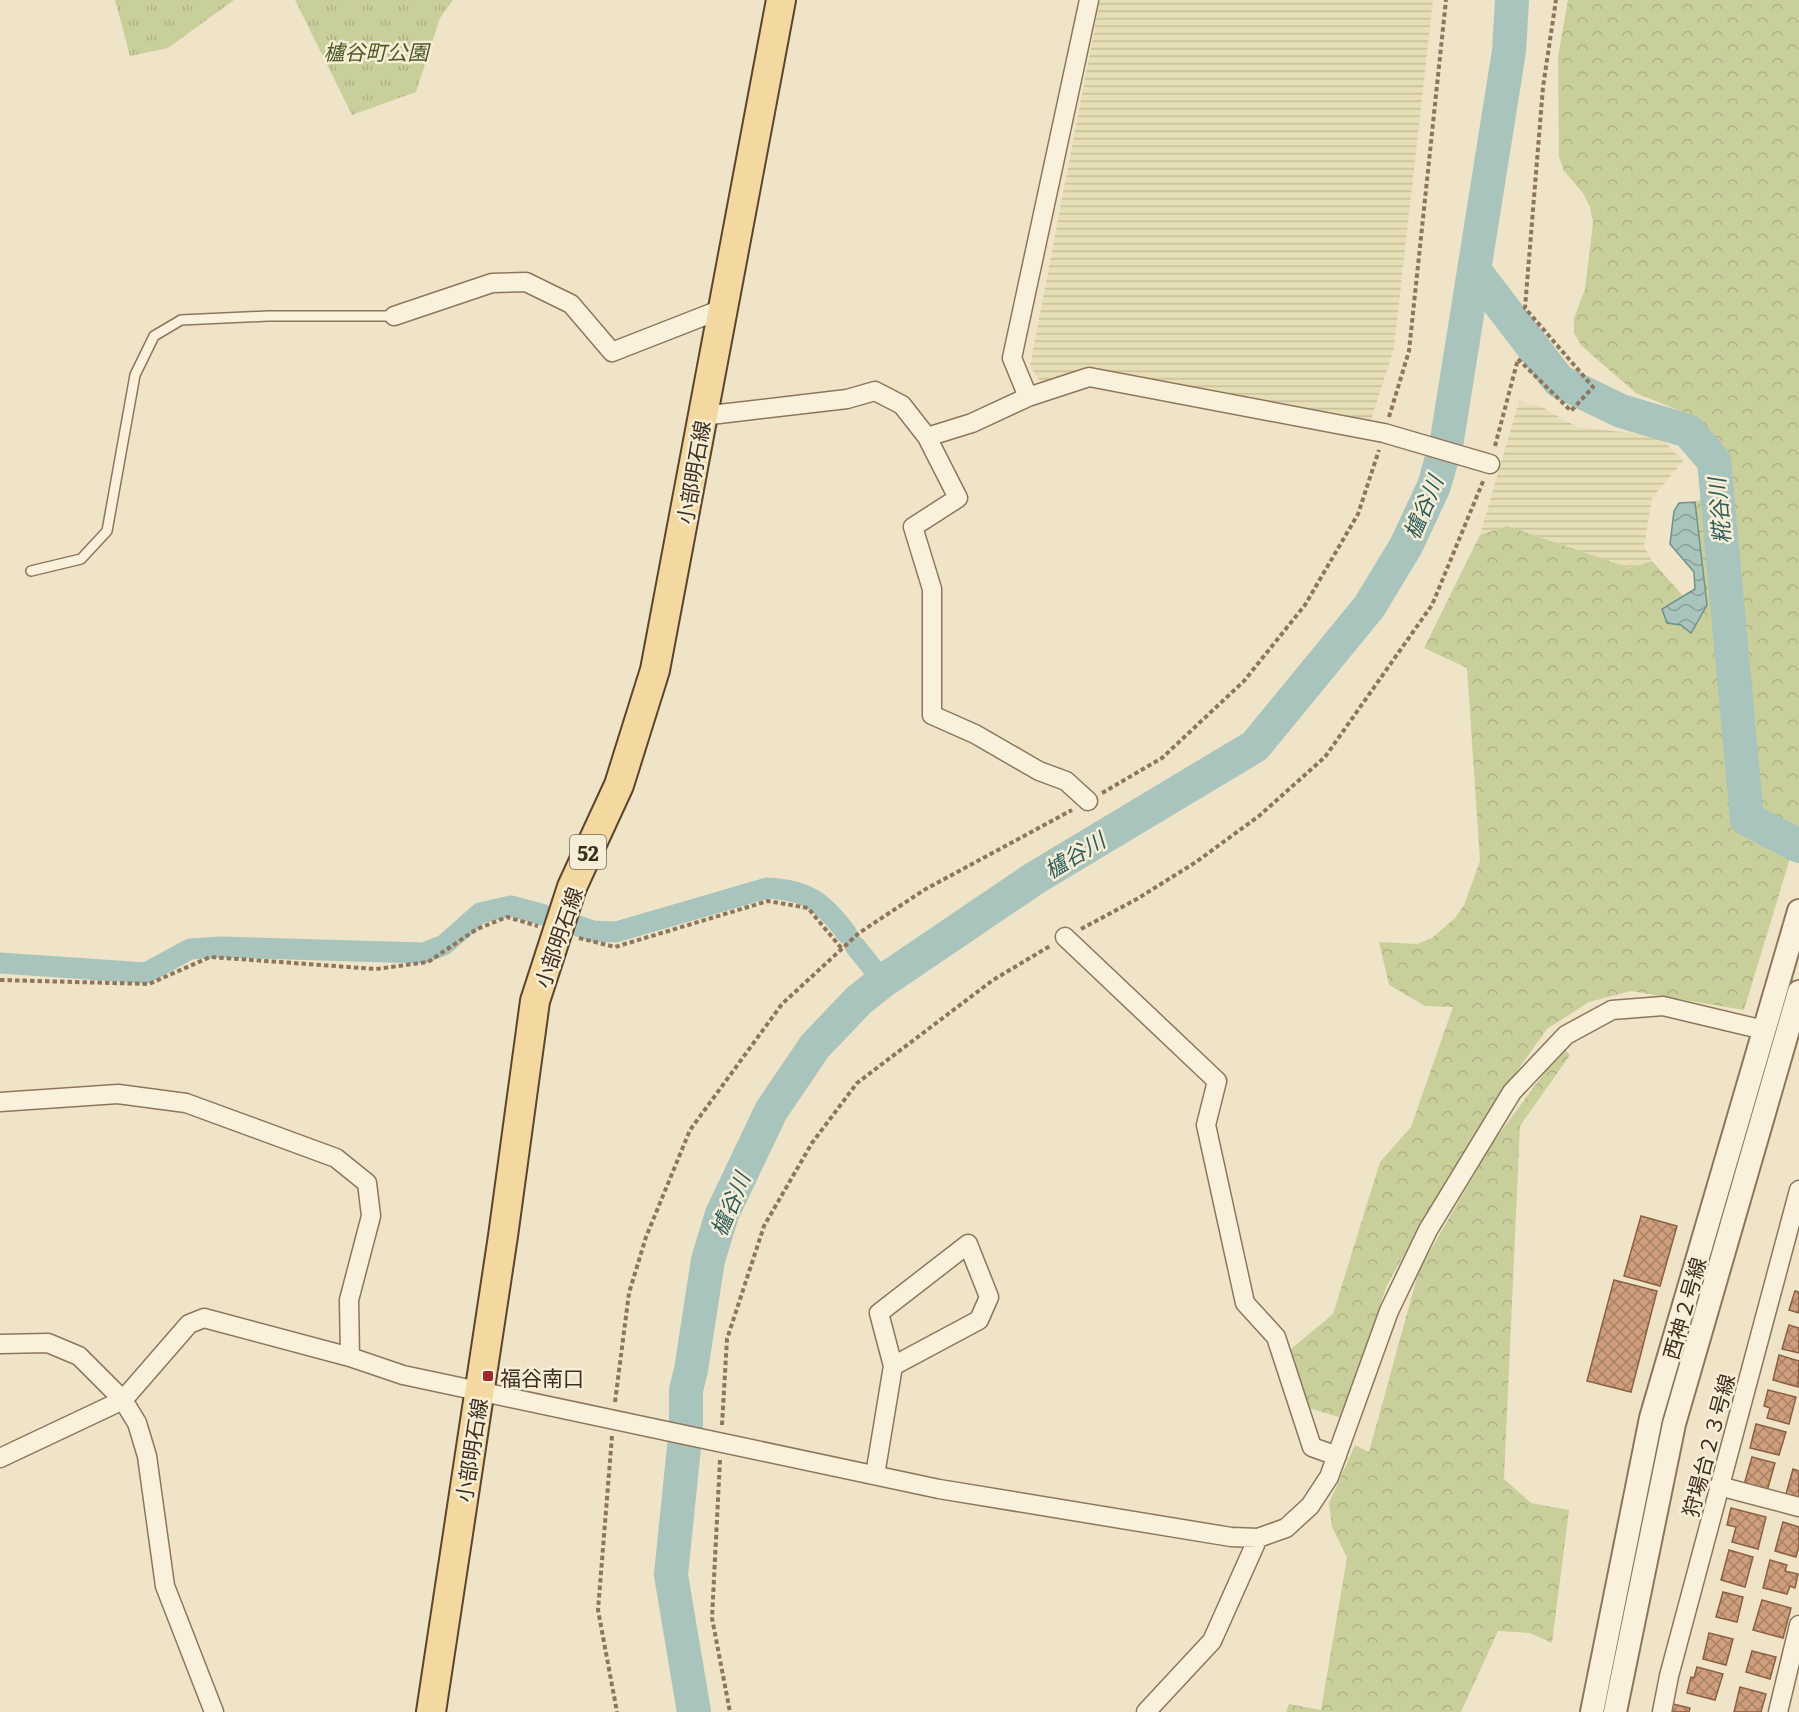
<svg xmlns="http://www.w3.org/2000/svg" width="1799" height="1712" font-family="Literata,'Noto Sans JP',serif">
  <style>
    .farmland { fill: url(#farmland-rules) }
    .grass { fill: url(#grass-tufts) }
    .forest { fill: url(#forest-crowns) }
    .water { fill: url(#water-waves); stroke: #6f938a; stroke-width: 1.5 }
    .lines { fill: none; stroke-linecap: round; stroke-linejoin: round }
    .canal { stroke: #a9c4bc; stroke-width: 21 }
    .river { stroke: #a9c4bc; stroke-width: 34 }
    .building { fill: url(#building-cross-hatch); stroke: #8d5f41; stroke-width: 1.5 }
    .service-casing { stroke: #8d765c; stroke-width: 12 }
    .minor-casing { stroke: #8d765c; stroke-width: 21 }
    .tertiary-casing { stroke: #8d765c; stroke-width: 26 }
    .primary-casing { stroke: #5b4430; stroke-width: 32 }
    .path { stroke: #8d765c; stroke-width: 4; stroke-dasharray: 4.5 3; stroke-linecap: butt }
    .service { stroke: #faf1dc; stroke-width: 9 }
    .minor { stroke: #faf1dc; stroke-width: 18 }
    .tertiary { stroke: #faf1dc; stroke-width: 22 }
    .primary { stroke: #f3d9a0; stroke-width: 28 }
    .poi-dot { fill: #9e2a2b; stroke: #f7eed8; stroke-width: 2 }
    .labels { text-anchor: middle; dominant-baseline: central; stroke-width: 5; stroke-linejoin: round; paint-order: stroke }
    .shield { fill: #f7eed8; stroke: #756857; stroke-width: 1.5 }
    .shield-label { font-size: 20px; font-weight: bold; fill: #3d2e20 }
    .park-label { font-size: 21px; font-style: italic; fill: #4d5a26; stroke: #f7eed8 }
    .street-label { font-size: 21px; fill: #3d2e20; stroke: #f7eed8 }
    .poi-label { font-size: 21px; fill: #3d2e20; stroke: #f7eed8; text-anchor: start }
    .water-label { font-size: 22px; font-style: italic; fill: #2f5d5a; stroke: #f7eed8 }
  </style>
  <defs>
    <pattern id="farmland-rules" width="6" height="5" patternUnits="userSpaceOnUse" patternTransform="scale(1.5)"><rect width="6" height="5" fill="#e6deb5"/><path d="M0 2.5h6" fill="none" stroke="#c6bf9b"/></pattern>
    <pattern id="grass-tufts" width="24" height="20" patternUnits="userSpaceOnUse" patternTransform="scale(1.5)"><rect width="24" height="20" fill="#c9cf9b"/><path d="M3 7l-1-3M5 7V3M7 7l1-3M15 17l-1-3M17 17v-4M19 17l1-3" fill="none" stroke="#aeb285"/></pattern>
    <pattern id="forest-crowns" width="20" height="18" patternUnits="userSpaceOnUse" patternTransform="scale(1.5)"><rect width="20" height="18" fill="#c9cf9b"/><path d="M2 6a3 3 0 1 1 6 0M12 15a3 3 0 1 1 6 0" fill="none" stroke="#aeb285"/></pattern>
    <pattern id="water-waves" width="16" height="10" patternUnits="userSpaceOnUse" patternTransform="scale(1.5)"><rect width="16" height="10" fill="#a9c4bc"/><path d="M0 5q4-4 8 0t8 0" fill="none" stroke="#8ba098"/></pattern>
    <pattern id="building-cross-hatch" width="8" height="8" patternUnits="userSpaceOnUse" patternTransform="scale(1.5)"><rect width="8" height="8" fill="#cf9f7d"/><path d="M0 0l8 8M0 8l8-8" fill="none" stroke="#a98266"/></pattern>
  </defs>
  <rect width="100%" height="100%" fill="#f0e4c8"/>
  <path class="farmland" d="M1100,0H1433L1394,348L1371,420L1088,369L1041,383L1030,366Z
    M1519,401L1542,407L1577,427L1659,436L1683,461L1652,498L1644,546L1652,561L1630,568L1507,526L1480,535Z"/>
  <path class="grass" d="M115,0H234L168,48L130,56Z
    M295,0H453L440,18L416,92L352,115Z"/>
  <path class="forest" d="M1568,0H1799V829L1744,1010L1631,991L1589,1002L1547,1029L1495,1102L1443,1186L1387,1285L1342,1418L1309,1408L1291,1349L1333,1314L1380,1162L1411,1127L1453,1007L1425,1006L1389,985L1379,942L1417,944L1432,938L1455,918L1464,905L1480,861L1467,668L1424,648L1480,535L1507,526L1630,568L1652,561L1683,596L1662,609L1691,632L1707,605L1695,502L1722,492L1725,465L1712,437L1703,425L1692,416L1636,393L1592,355L1581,345L1574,333V318L1585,289L1593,223L1590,207L1583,193L1564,171L1559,157L1558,56Z
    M1563,1048L1570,1055L1520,1126L1504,1479L1531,1503L1569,1510L1552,1643L1530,1633L1498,1631L1461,1712H1286L1289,1704L1321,1710L1347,1558L1332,1527L1329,1503L1355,1445L1369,1452L1419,1270L1493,1142Z"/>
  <path class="water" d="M1695,502L1707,605L1691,633L1681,625L1667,623L1662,609L1695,589L1694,572L1670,544L1674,511L1679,503Z"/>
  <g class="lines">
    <path class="canal" d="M572,924L593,931L616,932L767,888C808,890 823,902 847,934
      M855,946L883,981
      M0,963L146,973L190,949L222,947L424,953L444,945L480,913L511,906L544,915"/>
    <path class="river" d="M1474,270L1559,381L1621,411L1688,431L1714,461L1747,819L1799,846
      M694,1712L671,1575L686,1427V1390L691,1370L708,1260L722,1214L771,1111L815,1046L859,1000L883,981L1035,878L1255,746L1369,607L1406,546L1434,486L1447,440L1509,51L1512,0"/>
  </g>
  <path class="building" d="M1641,1216L1677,1226L1660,1286L1624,1276Z
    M1614,1280L1657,1291L1631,1392L1587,1381Z
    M1795,1291L1799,1292V1313L1789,1310Z
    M1789,1325L1799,1328V1353L1782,1349Z
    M1779,1355L1799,1361L1798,1387L1773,1380Z
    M1768,1390L1796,1397L1789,1424L1767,1418L1770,1408L1764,1406Z
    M1756,1424L1786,1432L1779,1455L1750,1448Z
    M1752,1457L1775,1463L1767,1491L1744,1485Z
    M1793,1469L1799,1471V1498L1786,1494Z
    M1731,1508L1766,1517L1758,1549L1732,1542L1736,1527L1727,1525Z
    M1783,1522L1799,1527V1546L1796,1557L1775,1551Z
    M1729,1550L1753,1557L1745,1587L1721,1580Z
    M1770,1560L1787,1565L1785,1571L1798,1574L1795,1588L1790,1586L1787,1594L1763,1588Z
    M1723,1592L1743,1597L1737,1622L1716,1617Z
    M1762,1600L1791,1608L1783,1638L1753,1630Z
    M1709,1633L1733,1639L1726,1665L1703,1659Z
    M1752,1651L1776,1657L1770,1679L1746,1672Z
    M1697,1667L1723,1674L1715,1700L1687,1693L1691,1677L1694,1678Z
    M1740,1687L1766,1694L1761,1712H1734Z
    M1673,1704L1690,1708L1689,1712H1671Z"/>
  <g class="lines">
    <defs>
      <path id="service" d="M31,571L81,559L107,531L135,375L154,336L181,320L268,316H394"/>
      <path id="minor" d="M394,316L492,283L526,282L571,304L612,352L722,309
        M1028,397L1012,358L1089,0
        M702,416L847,399L875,391L902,405L927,437L972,423L1028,397L1089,377L1384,433L1490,464
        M927,437L958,498L913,527L932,589V715L975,734L1039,771L1066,781L1088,801
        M1065,937L1217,1081L1206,1125L1245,1303L1276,1337L1312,1447L1337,1456
        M0,1102L118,1094L186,1103L336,1158L367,1183L371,1216L349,1300L350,1357L403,1375L939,1489L1231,1537L1258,1538L1286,1528L1310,1506L1329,1477L1389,1311L1428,1230L1512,1092L1566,1035L1612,1010L1663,1006L1764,1030
        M0,1344L48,1343L79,1356L123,1400L137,1423L147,1456L165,1586L214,1712
        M0,1458L123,1400L189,1324L204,1318L350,1357
        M875,1475L893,1366L879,1313L968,1244L989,1297L979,1320L893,1366
        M1719,1486L1799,1507
        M1146,1712L1212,1641L1258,1538
        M1662,1712L1669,1676L1799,1190
        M1778,1712L1799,1625"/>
      <path id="tertiary" d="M1592,1712L1651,1418L1799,911
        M1615,1712L1674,1424L1799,992"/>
      <path id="primary" d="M431,1712L503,1236L535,1001L572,887L619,785L655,670L781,0"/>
    </defs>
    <use href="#service" class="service-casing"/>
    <use href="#minor" class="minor-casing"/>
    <use href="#tertiary" class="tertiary-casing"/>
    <use href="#primary" class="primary-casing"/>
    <path class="path" d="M1389,417L1409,351L1446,0
      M1495,446L1518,359L1571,411L1593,387L1525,308L1543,87L1556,0
      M1102,793L1162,758L1244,681L1305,605L1358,514L1379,450
      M1081,929L1137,899L1196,862L1259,816L1325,757L1432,605L1484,479
      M579,938L615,947L768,901L808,908L842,949
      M0,980L149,984L210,957L376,969L428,962L477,929L507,917L538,926
      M615,1402L629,1293L646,1237L690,1130L782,1004L859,933L924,890L1072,810
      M722,1425L727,1339L764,1226L812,1143L857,1083L993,980L1050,946
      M612,1436L598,1610L617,1712
      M720,1460L712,1618L730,1712"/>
    <use href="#service" class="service"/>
    <use href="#minor" class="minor"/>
    <use href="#tertiary" class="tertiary"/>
    <use href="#primary" class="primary"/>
  </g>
  <rect class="poi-dot" x="482" y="1370" width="12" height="12" rx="3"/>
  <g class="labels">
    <rect class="shield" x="570" y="835" width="36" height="34" rx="4.5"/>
    <g class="shield-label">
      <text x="588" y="852">52</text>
    </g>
    <g class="park-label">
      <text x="376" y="50">櫨谷町公園</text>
    </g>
    <g class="street-label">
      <text transform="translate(692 472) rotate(-80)">小部明石線</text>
      <text transform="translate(557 937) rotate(-71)">小部明石線</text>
      <text transform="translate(1683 1308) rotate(-74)">西神２号線</text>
      <text transform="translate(1707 1445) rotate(-75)">狩場台２３号線</text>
      <text transform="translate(470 1450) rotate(-81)">小部明石線</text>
    </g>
    <g class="poi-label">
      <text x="500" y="1376">福谷南口</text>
    </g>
    <g class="water-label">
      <text transform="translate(1422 507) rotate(-67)">櫨谷川</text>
      <text transform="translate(1718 511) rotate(-95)">糀谷川</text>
      <text transform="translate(1074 854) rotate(-31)">櫨谷川</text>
      <text transform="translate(729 1204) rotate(-67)">櫨谷川</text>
    </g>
  </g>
</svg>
